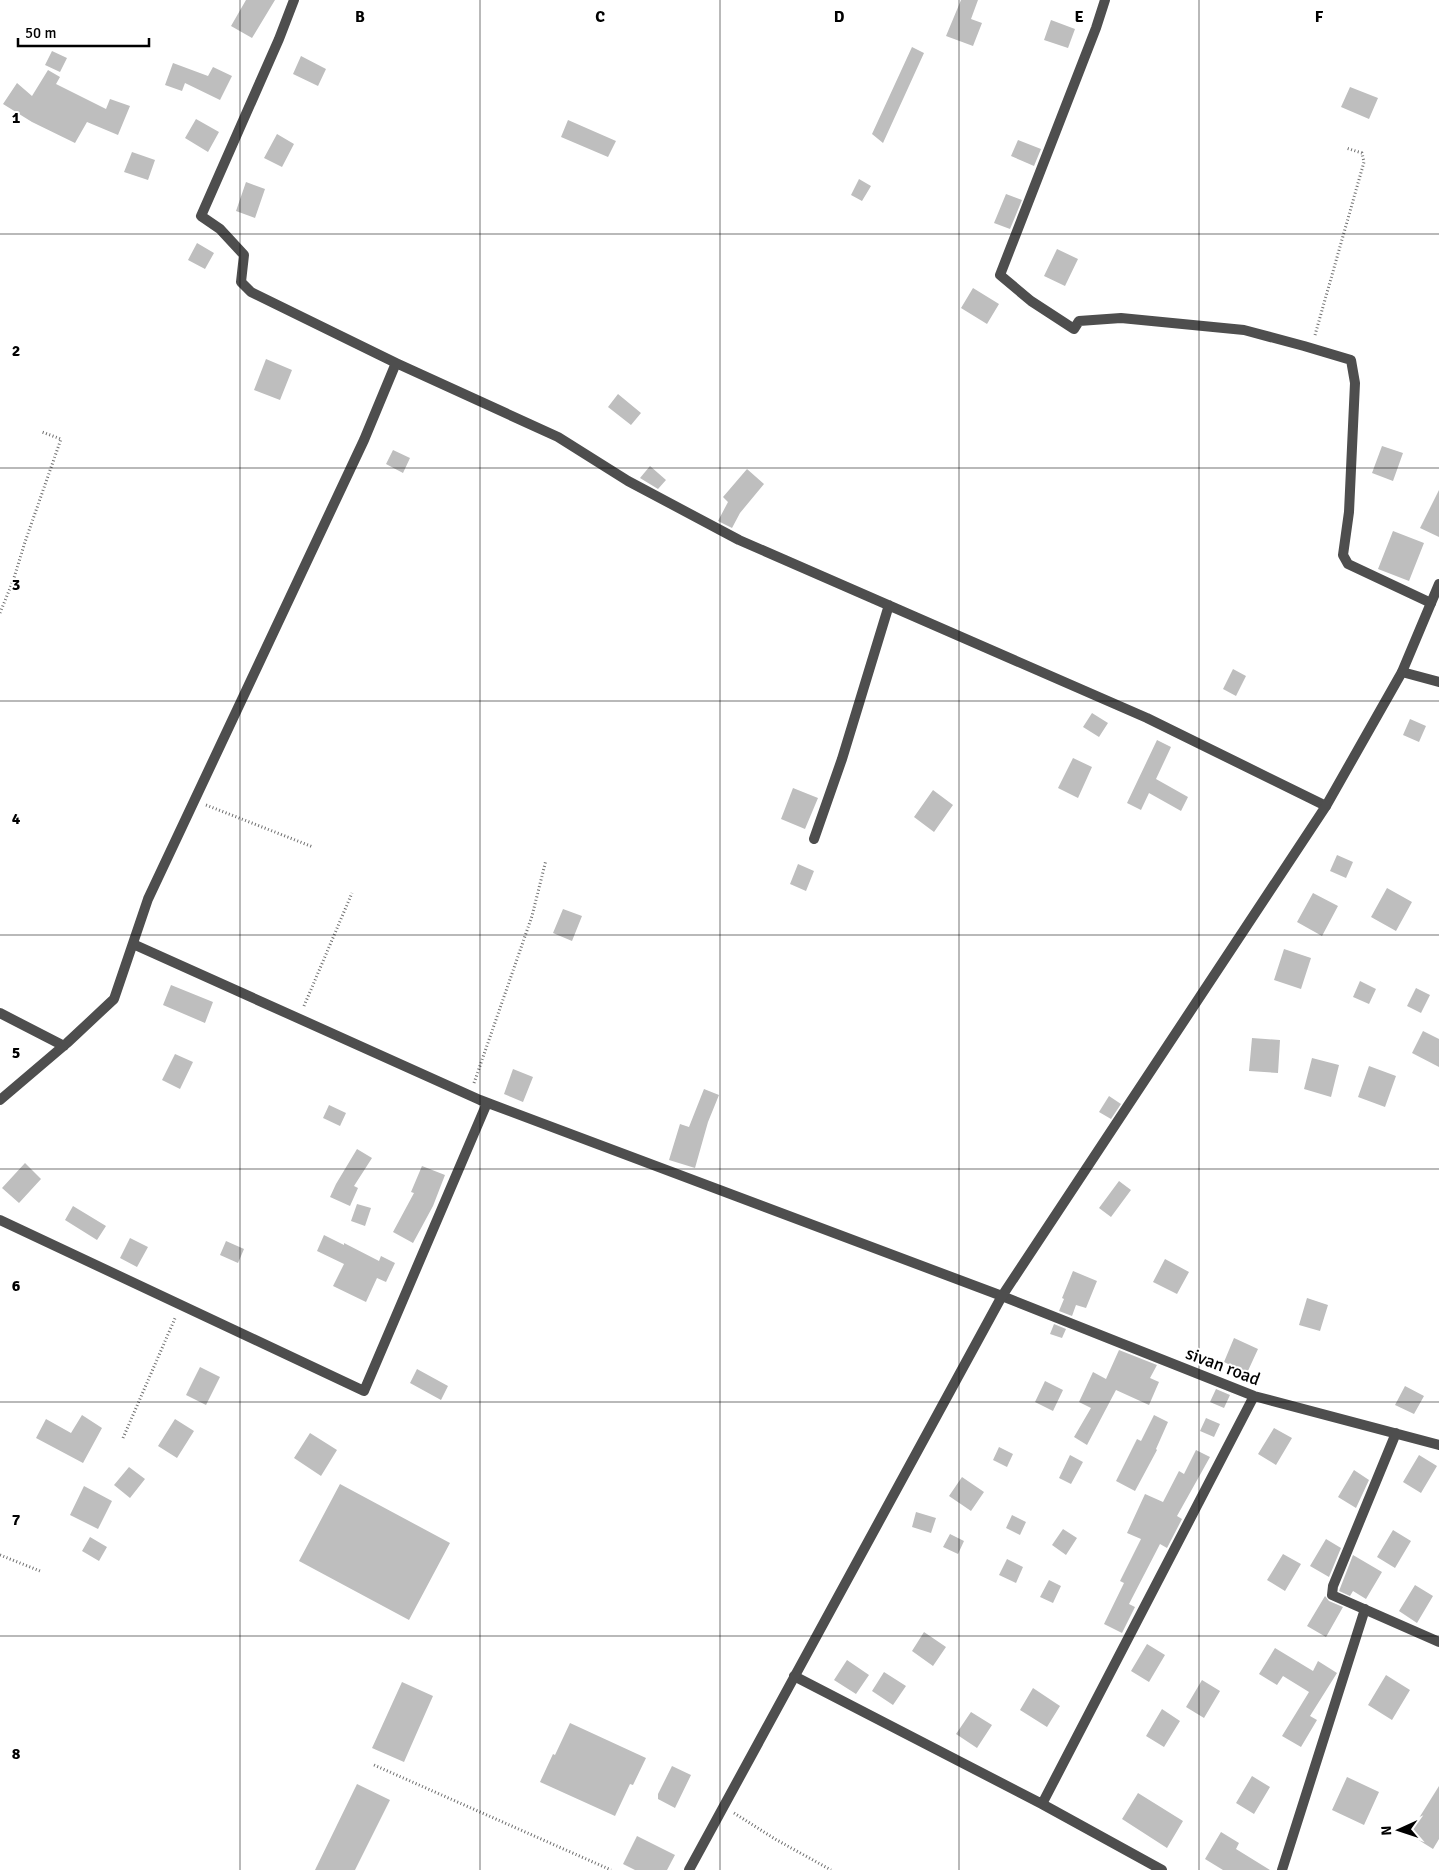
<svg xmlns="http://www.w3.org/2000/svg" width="1439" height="1870" font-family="Signika,sans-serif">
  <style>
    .building { fill: #bebebe }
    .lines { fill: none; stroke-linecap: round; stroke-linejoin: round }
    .path { stroke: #707070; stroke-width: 3; stroke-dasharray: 1 2.5; stroke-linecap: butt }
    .minor { stroke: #4e4e4e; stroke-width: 10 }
    .tertiary { stroke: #4e4e4e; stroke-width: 10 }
    .grid { fill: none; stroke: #000; stroke-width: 1; stroke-opacity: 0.55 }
    .labels { text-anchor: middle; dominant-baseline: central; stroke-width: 4; stroke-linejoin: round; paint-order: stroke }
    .street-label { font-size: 18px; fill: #000; stroke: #fff }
    .grid-label { font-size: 16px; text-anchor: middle; font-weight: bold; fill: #000; stroke: #fff; stroke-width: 4; stroke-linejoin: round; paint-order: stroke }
  </style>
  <rect width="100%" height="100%" fill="#fff"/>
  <path class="building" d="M246,0H275L252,38L231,26Z
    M961,0H978L971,19L982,23L973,46L946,36Z
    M1051,20L1075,29L1068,48L1044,40Z
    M912,47L924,53L883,143L872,134Z
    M52,51L67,58L60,72L45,65Z
    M301,56L326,69L318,86L293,74Z
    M173,63L208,76L213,67L232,76L220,100L185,83L182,91L165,85Z
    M48,70L60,77L56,84L106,109L110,99L130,106L118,135L87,122L75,143L32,122L3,104L17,83L32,96Z
    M1350,87L1378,98L1369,119L1341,107Z
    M196,119L219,132L208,152L185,138Z
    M568,120L616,141L608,157L561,137Z
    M277,134L294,144L282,167L264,158Z
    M1018,140L1041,149L1034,166L1011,156Z
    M132,152L155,160L148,180L124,172Z
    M859,179L871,186L862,201L851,195Z
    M246,182L265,189L255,218L236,211Z
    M1006,194L1022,200L1010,229L994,223Z
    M197,243L214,253L205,269L188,260Z
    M1057,249L1078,259L1065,286L1044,276Z
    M973,288L999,304L987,324L961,308Z
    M266,359L292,370L280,400L254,390Z
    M618,394L641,413L631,425L608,407Z
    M1382,446L1403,453L1393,481L1372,473Z
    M393,450L410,458L403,473L386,464Z
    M650,466L666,480L658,489L640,478Z
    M747,469L764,484L740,513L732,528L718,521L728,502L723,497Z
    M1439,490V537L1420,528Z
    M1393,531L1424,543L1409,581L1378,569Z
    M1233,669L1246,676L1236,696L1223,689Z
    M1092,713L1108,723L1099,737L1083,727Z
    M1410,719L1426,726L1419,742L1403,735Z
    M1157,740L1171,747L1156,779L1188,797L1181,811L1149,793L1141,810L1127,803Z
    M1073,758L1092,767L1078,798L1058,788Z
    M793,788L818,798L805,829L781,819Z
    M933,790L953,805L934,832L914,817Z
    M1337,855L1353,862L1346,878L1330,871Z
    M798,864L814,871L806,891L790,884Z
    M1387,888L1412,902L1396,931L1371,917Z
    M1313,893L1338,906L1322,936L1297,922Z
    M563,909L582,916L572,941L553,933Z
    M1284,949L1311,958L1301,989L1274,980Z
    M1360,981L1376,989L1369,1004L1353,997Z
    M171,985L213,1002L205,1023L163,1005Z
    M1416,988L1430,995L1421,1013L1407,1006Z
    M1423,1031L1439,1039V1067L1412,1053Z
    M1252,1038L1280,1040L1278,1073L1249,1071Z
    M175,1054L193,1062L180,1089L162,1080Z
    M1312,1058L1339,1065L1331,1097L1304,1089Z
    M1369,1066L1396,1076L1385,1107L1358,1097Z
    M513,1069L533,1077L523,1102L504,1094Z
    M704,1089L719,1095L708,1122L695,1168L669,1160L680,1124L689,1127Z
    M1109,1096L1121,1104L1111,1119L1099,1112Z
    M329,1105L346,1113L340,1126L323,1118Z
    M357,1149L372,1158L354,1186L358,1188L350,1206L330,1197L336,1184Z
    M25,1163L41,1179L19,1203L2,1188Z
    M422,1166L445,1175L433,1206L413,1243L393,1232L414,1193L411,1192Z
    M1119,1181L1131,1190L1111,1217L1099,1208Z
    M357,1204L371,1208L365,1226L351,1221Z
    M73,1206L106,1226L97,1240L65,1220Z
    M324,1235L344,1245V1243L379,1261L381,1256L395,1263L386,1282L377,1278L366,1302L333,1286L344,1264L317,1251Z
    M130,1238L148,1247L137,1267L120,1258Z
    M226,1241L244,1249L238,1263L220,1255Z
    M1165,1259L1189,1272L1177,1294L1153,1282Z
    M1073,1271L1097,1281L1086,1308L1076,1305L1072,1316L1059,1311L1064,1299L1062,1298Z
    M1307,1298L1328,1305L1320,1331L1299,1325Z
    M1054,1324L1066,1329L1062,1338L1050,1334Z
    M1234,1338L1258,1349L1247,1373L1224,1362Z
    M1119,1350L1157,1365L1150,1378L1159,1382L1149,1405L1116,1390L1087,1445L1074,1437L1091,1408L1079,1402L1093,1372L1106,1379Z
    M200,1367L220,1377L206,1405L186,1395Z
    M417,1369L448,1386L441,1400L410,1383Z
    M1045,1381L1063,1390L1053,1411L1035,1402Z
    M1405,1386L1424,1396L1414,1414L1395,1405Z
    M1216,1389L1230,1395L1224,1408L1210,1402Z
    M82,1415L102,1428L83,1463L36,1438L46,1419L71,1433Z
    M1154,1415L1168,1422L1156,1449L1157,1450L1135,1491L1116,1481L1137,1439L1141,1441Z
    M1206,1418L1220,1424L1214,1437L1200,1431Z
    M175,1419L194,1431L177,1458L158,1446Z
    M1274,1428L1292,1438L1276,1465L1258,1454Z
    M310,1433L337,1450L321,1476L294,1458Z
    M999,1447L1013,1454L1007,1467L993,1460Z
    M1196,1450L1210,1457L1177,1516L1182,1519L1167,1548L1160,1544L1129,1604L1135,1607L1122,1633L1104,1624L1124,1583L1120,1581L1141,1539L1127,1533L1145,1494L1163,1502L1179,1471L1184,1474Z
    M1070,1455L1083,1462L1071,1484L1059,1478Z
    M1419,1455L1437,1466L1421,1493L1403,1482Z
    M129,1467L145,1479L130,1498L114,1485Z
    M1354,1470L1369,1480L1356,1508L1338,1497Z
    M962,1477L984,1492L971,1511L949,1496Z
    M340,1484L450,1543L409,1620L299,1561Z
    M84,1486L112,1501L98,1529L70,1515Z
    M916,1512L936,1518L931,1533L912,1527Z
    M1012,1515L1026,1522L1020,1535L1006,1528Z
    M1063,1529L1077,1538L1066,1555L1052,1545Z
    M1393,1530L1411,1541L1395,1568L1377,1557Z
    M950,1534L964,1541L958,1554L943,1547Z
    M90,1537L107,1547L99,1561L82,1551Z
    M1326,1539L1341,1548L1329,1577L1310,1566Z
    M1283,1554L1301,1564L1285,1591L1267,1580Z
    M1353,1555L1382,1572L1366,1599L1353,1591L1350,1596L1339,1591Z
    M1007,1559L1023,1567L1016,1583L999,1575Z
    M1049,1580L1061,1586L1053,1603L1040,1597Z
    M1415,1585L1433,1596L1417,1623L1399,1611Z
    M1325,1596L1329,1601L1343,1607L1326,1637L1307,1626Z
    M924,1632L946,1647L933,1666L912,1651Z
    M1147,1644L1165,1655L1149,1682L1131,1671Z
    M1275,1648L1313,1671L1318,1661L1337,1673L1310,1716L1317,1720L1301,1747L1282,1736L1309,1692L1283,1676L1277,1685L1259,1674Z
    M847,1660L869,1675L856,1694L834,1680Z
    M884,1672L906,1686L893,1705L872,1691Z
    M1386,1675L1410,1690L1392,1720L1368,1705Z
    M1202,1680L1220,1691L1204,1718L1186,1707Z
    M402,1682L433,1696L404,1762L372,1748Z
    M1033,1688L1060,1706L1047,1727L1020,1710Z
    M1162,1709L1180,1721L1164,1747L1146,1736Z
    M971,1712L992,1725L977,1748L956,1734Z
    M570,1723L646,1758L633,1785L630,1784L615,1816L540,1782L553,1754L555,1755Z
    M672,1766L691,1775L675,1808L658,1799V1794Z
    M1252,1776L1270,1787L1254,1814L1236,1803Z
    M1347,1777L1379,1792L1364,1825L1332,1810Z
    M357,1784L390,1800L355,1870H315Z
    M1439,1786V1839L1433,1849L1409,1834Z
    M1138,1793L1183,1821L1167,1848L1122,1819Z
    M1221,1832L1239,1843L1236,1849L1270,1870H1223L1205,1859Z
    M637,1836L675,1855L667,1870H635L623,1864Z"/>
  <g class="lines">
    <path class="path" d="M1315,335L1364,162L1362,153L1346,148
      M0,613L13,581L25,542L61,439L42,432
      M206,805L313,847
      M304,1006L352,893
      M474,1083L532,916L546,860
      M123,1438L176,1316
      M0,1555L40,1571
      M374,1765L611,1870
      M734,1813L775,1839L831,1870"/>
    <path class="minor" d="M1105,0L1096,28L1000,275L1031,301L1074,329L1079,321L1121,318L1244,330L1304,346L1351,360L1355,383L1349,512L1343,555L1348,564L1431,603
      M396,363L558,437L628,481L739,540L1147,718L1326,806
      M1402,672L1439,682
      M814,839L842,759L889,605
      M133,944L480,1100L1002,1296L1254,1396L1439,1445
      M0,1013L64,1046
      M0,1100L67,1043L114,999L148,899L364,440L396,363L251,292L241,282L244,255L220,229L201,216L279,39L294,0
      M0,1220L364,1391L487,1103
      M1396,1433L1333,1586L1332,1595L1439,1642
      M794,1676L1042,1804L1162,1870
      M1042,1804L1254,1396
      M1282,1870L1365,1609"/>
    <path class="tertiary" d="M689,1870L1002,1296L1326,806L1402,672L1439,584"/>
  </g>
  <path class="grid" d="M240,0V1870M480,0V1870M720,0V1870M959,0V1870M1199,0V1870M0,234H1439M0,468H1439M0,701H1439M0,935H1439M0,1169H1439M0,1402H1439M0,1636H1439"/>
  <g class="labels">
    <g class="street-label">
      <text transform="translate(1223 1366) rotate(21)">sivan road</text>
    </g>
  </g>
  <g class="grid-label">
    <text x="360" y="22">B</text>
    <text x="600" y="22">C</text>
    <text x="839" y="22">D</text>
    <text x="1079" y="22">E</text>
    <text x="1319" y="22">F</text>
    <text x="16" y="123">1</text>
    <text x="16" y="356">2</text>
    <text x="16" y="590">3</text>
    <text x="16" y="824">4</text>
    <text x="16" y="1058">5</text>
    <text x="16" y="1291">6</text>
    <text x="16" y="1525">7</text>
    <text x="16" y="1759">8</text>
  </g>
  <g transform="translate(1399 1830) rotate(267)" stroke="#ffffff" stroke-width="4" paint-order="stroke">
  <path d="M0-4L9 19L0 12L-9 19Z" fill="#000000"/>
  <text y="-8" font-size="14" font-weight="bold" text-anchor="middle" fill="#000000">N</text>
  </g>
  <path d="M18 38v8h131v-8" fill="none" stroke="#000000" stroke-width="2.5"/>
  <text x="25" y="38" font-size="15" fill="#000000" stroke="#ffffff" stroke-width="4" paint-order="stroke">50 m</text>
</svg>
